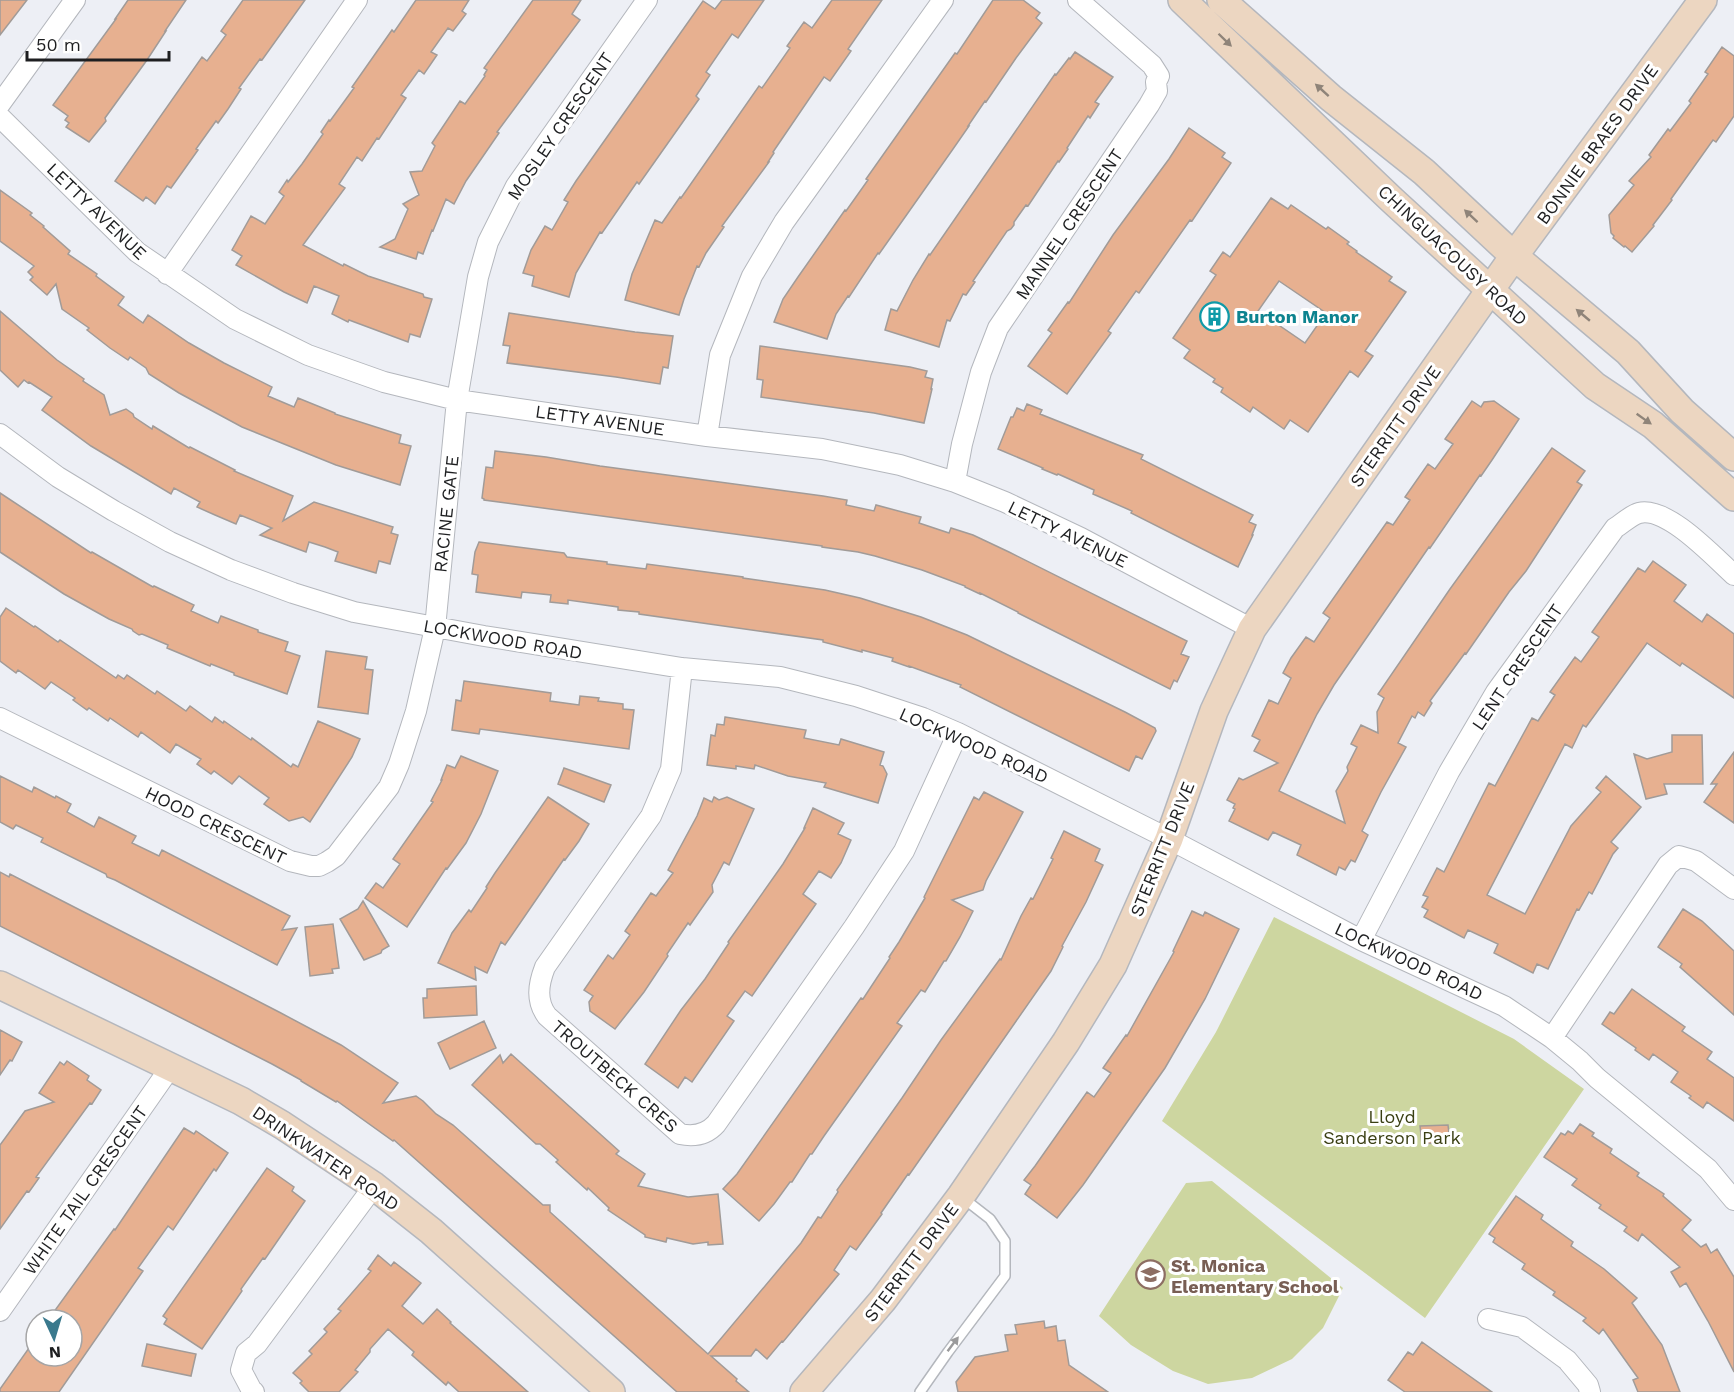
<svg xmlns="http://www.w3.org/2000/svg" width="1734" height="1392" font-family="'Work Sans',sans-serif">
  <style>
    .green { fill: #cdd6a0 }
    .building { fill: #e7b090; stroke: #a19b98; stroke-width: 1.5; fill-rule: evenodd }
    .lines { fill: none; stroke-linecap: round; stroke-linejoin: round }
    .lane-casing { stroke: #b4b7bd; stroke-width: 12 }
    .street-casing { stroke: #b4b7bd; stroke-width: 22 }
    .secondary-casing { stroke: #b4b7bd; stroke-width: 30 }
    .lane { stroke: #fff; stroke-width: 9 }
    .street { stroke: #fff; stroke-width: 20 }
    .secondary { stroke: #ecd6c1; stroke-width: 27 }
    .oneway { fill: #8f8479 }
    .oneway2 { fill: #9a9a9b }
    .labels { text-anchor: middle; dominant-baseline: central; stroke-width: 6; stroke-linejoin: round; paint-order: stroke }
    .street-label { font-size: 18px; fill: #1e1f21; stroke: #fff }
    .culture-label { font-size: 18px; font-weight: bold; fill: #0d838f; stroke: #fff; text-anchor: start }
    .park-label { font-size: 18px; fill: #3a3f13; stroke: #fff }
    .education-label { font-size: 18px; font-weight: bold; fill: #785e54; stroke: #fff; text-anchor: start }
  </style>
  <rect width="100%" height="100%" fill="#edeff5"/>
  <path class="green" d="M1274,917L1514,1039L1584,1089L1425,1318L1162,1121L1216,1032Z
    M1212,1181L1343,1288L1323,1328L1292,1359L1252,1378L1208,1384L1173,1371L1131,1345L1099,1316L1186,1183Z"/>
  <path class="building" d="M0,0H27L0,35Z
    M128,0H186L165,31H166L147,60L105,118L106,121L89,142L66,127L69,123L65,120L68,116L53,105L116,19H115Z
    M243,0H305L262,60L260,59L239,88L241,89L228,109L218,123L216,121L196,149L198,150L171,188L167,186L155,204L146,197L143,201L115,181L202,57L207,61L226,35L221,31Z
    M416,0H469L462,11L466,14L453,31L448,28L431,52L437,55L424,74L419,70L401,95L406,98L379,139L377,138L362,161L357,157L339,184L345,188L303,245L343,266L344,264L368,276L423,294L424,297L432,299L420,337L410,334L408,342L349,320L348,322L332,314L339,296L314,286L307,303L284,292L236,265L242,256L232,250L251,216L265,224L284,196L279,192L287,180L288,182L302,164L323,134L321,132L329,120L330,121L354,88L352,87L392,30L394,32Z
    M533,0H581L572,14L580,20L497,132L499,133L466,181L454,204L446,199L433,231L432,230L423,254L418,252L416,259L380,247L395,239L408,209L403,204L419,195L410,172L422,171L435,146L432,143L460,101L465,104L485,76L484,75L487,70L484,68Z
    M722,0H764L738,38L732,34L706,72L710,75L696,96L699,99L639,184L637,182L602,233L600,232L576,273L569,297L532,286L534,276L523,273L531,250L545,226L552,230L568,202L564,200L576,181L703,1L715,9Z
    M832,0H882L848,49L851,51L830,81L824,77L773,152L774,153L768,162H769L722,226L724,227L706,253L699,267L697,266L684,299L679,315L625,300L632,274L655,220L662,223L680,197L681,198L759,86L762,88L790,48L787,46L804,22L812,28Z
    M993,0H1023L1040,13L1036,18L1042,23L1016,58L986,102L985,101L968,126H969L953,149L879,254L878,253L849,297L848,296L836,314L827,339L774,322L783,299L798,277L845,210L846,211L868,180L866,179L955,53L957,54Z
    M1722,47L1734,56V116L1716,142L1713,140L1671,199L1672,200L1653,225L1654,226L1632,252L1625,246L1624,247L1613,238L1614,236L1611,233L1609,215L1634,185L1629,181L1651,157L1649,155L1668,129L1670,131L1691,103L1689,101L1708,74L1705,72Z
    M1075,52L1113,77L1095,102L1099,104L1090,118L1088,116L1067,148L1068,149L1059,162L1058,161L1028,206L1026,205L1014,222V225L1011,229L1007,231L973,281L975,282L966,295L963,294L950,321L947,320L939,347L885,330L891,309L897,311L913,280L929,254L930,255L1055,74L1056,75L1069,58L1070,59Z
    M1189,128L1225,153L1222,157L1231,163L1192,221L1190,220L1139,293L1136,291L1108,331L1111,333L1067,394L1028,366L1052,333L1048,330L1068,302L1069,303L1113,235L1169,159Z
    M0,190L32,213L30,215L44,226L43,227L70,251L68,254L97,274L96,276L124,297L118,305L143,323L148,315L189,343L224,363L272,387L268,396L294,407L298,398L335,413V414L401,435L399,443L411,446L400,485L336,465L242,427L179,393L149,374L146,368L130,357L128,360L110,348L87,330L89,328L62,309L56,284L47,295L30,280L33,277L28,272L34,266L0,241Z
    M1271,198L1288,209L1291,205L1326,229L1328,227L1349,242L1347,244L1357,251L1356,252L1392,277L1389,281L1406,292L1365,351L1373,356L1358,377L1350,371L1308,432L1290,420L1284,429L1253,407L1250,412L1221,392L1223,388L1213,382L1215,379L1184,358L1190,350L1173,338L1216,275L1210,271L1223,252L1230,257ZM1279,281L1326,313L1305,343L1258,311Z
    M0,311L57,360L84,379L83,381L104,395L110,415L126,409L133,414L134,417L152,429L153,426L189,448L190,447L235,470L234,471L293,496L283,521L314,502L393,527L391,533L398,535L390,564L379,561L376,573L335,561L338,552L325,547L309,542L306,552L260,535L272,528L240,515L236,524L215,515L197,507L200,502L174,488L171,494L91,446L42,410L52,397L29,382L28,383L24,380L18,387L0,370Z
    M509,313L635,332L673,336L668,368L663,367L660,384L616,377L507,363L510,346L503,345Z
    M760,346L910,367L927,371L925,377L933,379L931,389H932L924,423L874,413L761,397L763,380L757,379Z
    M1472,401L1481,407L1484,402L1494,401L1519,419L1492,460L1481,476L1480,475L1430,548L1429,547L1334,685L1317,714L1279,791L1345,823L1336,791L1348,771L1347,767L1357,747L1351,744L1361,725L1378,733L1377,712L1384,698L1378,694L1450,589L1552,448L1585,471L1577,482L1582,485L1526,571L1509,592L1466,654L1465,653L1430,701L1432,703L1424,716L1418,712L1415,718L1412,716L1398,743L1406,747L1381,792L1362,831L1368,835L1355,862L1351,860L1345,870L1339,867L1336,875L1297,855L1301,845L1273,832L1268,840L1229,821L1235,809L1233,808L1235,804L1227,800L1239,778L1243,780L1278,763L1254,751L1260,740L1252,736L1269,700L1278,704L1291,678L1283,673L1291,658L1306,637L1314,642L1330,618L1323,613L1387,522L1393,525L1410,500L1405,497L1428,464L1435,469L1453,444L1445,439Z
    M1027,404L1042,410L1040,414L1143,455L1141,459L1253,515L1249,522L1256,525L1252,535H1253L1238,567L1131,513L1132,511L1093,494L1094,490L1058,474L1057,475L1042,469L1043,468L998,449L1011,417H1013L1017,408L1024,411Z
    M495,451L546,457L600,466L823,496L847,500L846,505L874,511L876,505L921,517L919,523L949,533L951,528L973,535L1009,552L1187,641L1181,654L1189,657L1177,682L1174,680L1170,689L1018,613V612L980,593V594L965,587V586L922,570L875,556L858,552L822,547V546L484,500V499L482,498L483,490L486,467L493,468Z
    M0,493L91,553L92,552L153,587L154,586L194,605L191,611L218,623L221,616L258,630V632L288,642L285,651L300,656L287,694L234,675V673L211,664L210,666L167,648L168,645L142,634L139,635L133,631L132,629L109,619L64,594L0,552Z
    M479,542L564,553L567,557L607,562V564L646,569L647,564L743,577V578L825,590L860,598L921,617L967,635L1125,712L1155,728L1156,731L1142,759L1136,756L1129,771L960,687L961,685L909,666V667L892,661L893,658L862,650V652L823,642V640L639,614V612L618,610V607L568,600V604L550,602L551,595L522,592L521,598L476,592L478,575L472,574L475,552Z
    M1653,561L1686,585L1674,601L1702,622L1707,614L1734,634V698L1682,663L1680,666L1647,643L1586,727L1583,725L1572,748L1565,744L1487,895L1525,914L1571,826L1601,792L1596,788L1606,776L1641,807L1611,842L1618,848L1613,854L1592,894L1589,892L1583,903L1579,910L1577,909L1548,969L1537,964L1533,973L1494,953L1498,944L1468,930L1464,938L1424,917L1428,910L1422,907L1428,897L1423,895L1437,868L1444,872L1489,783L1495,786L1532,718L1538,721L1555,695L1550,692L1575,657L1581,662L1599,637L1592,632L1638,568L1645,572Z
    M6,608L34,627L35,626L58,642L60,640L116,678L118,675L124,679L127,675L155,694L157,691L186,711L190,706L212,722L215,717L223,723L224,721L251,740L252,738L291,767L293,764L298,767L318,721L360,739L352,757L310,822L303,817L289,821L264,804L269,798L239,776L232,784L214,771L211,774L197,764L201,759L176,744L170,753L141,732L138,737L110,718L108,721L89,708L87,710L73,700L75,698L51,682L45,689L18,670L16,673L0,661V617Z
    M326,651L367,657L365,669L373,670L368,714L318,707Z
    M464,681L551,693L550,701L579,705L580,696L599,698L598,701L623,704V709L634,710L629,749L480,729L479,734L452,730L456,700L461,701Z
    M725,717L806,730L804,738L839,745L841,739L884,752L880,765L883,766L887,774L878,803L824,787L826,783L788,776L755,765L754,769L736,766V769L707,765L711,735L715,736L717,724L724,725Z
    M1672,735H1702L1703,784H1664L1667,794L1646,799L1634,754L1647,759L1672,752Z
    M1734,752V823L1704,802L1717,784H1711Z
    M461,756L498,771L481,814L466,843L447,869L446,868L407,927L365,898L376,883L383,888L400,864L393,859L433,802L431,801L442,780H441L447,765L455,768Z
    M564,768L611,785L604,802L558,784Z
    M0,776L32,792L34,787L55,798L56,796L71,804L67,812L94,827L99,817L136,836L132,843L159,856L162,850L290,916L282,930L297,928L277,965L115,880L107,877L106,874L41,842L43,838L16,825L13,829L0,822Z
    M984,792L1023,812L986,881L983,890L952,900L973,911L960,937L946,961H944L925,992L921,990L897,1023L902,1026L824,1136L812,1154H810L792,1182H790L774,1204L759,1221L723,1189L737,1174L861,998L863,999L890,958L889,957L899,942L925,898L924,897L974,797L979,800Z
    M548,797L589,824L579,841L565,860L564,859L505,945L501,942L487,973L475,967L476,980L438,963L452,933L469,910L471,912L487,888L486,887L495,873Z
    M714,797L719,800L727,797L754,809L729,865L724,862L712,885L713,892L690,925L688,923L667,954L668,956L644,992L615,1029L590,1011L589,1002L593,996L584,990L608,955L613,959L630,935L625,931L651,893L656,896L673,873L668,870L697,816L704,798L712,802Z
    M813,808L844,823L838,834L851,840L841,863L831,878L819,871L803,894L816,904L752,996L745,991L727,1016L734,1021L692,1082L685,1077L678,1088L645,1064L681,1010L705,979L729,943L728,942L783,864L805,828H804Z
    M1064,831L1100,849L1095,861L1103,865L1086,902L1062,946L1063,947L1051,971L909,1175L908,1174L881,1213L882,1214L856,1250L850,1246L834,1270L839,1274L783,1342L782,1341L767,1359L756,1349L751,1356H711L737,1379L736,1381L749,1392H677L394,1140L393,1141L337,1101L336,1102L301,1081V1080L272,1064L0,926V872L9,877L10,874L37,888L279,1012L341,1045L398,1083L383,1103L416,1096L423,1101L436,1114L453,1125L543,1205H550V1212L708,1354L801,1243L818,1217L821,1218L838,1192L837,1190L902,1098L941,1040L1000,959L1001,960L1021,916L1031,898L1033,899L1053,859L1051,858Z
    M363,901L389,946L382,950L381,953L364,960L340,919L358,909Z
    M1683,909L1702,921L1734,951V1015L1680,967L1682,964L1658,947Z
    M1192,911L1203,916L1205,912L1239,929L1205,999L1165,1068L1083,1185L1057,1218L1025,1194L1031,1185L1024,1180L1035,1166L1087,1092L1094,1097L1111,1073L1103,1068L1126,1035L1127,1036L1174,952L1173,951Z
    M333,924L339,968L332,969L333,973L310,976L305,927Z
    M476,986L477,1015L424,1018L423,998H427V989Z
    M1632,989L1685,1027L1682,1031L1712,1052L1707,1059L1734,1078V1121L1707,1102L1703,1108L1689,1098L1691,1096L1671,1082L1678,1072L1653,1054L1649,1060L1635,1050L1636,1048L1602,1024L1610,1012L1614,1014Z
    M484,1021L496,1048L450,1069L438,1043Z
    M0,1030L22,1042L12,1061L10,1060L0,1075Z
    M511,1054L619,1151L616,1154L645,1174L638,1186L688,1197L718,1194L723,1244L708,1245V1242L693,1244L667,1238L666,1242L645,1237V1235L608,1210L609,1208L588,1188L587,1190L556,1162L558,1160L540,1144H536L472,1085L500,1055L503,1063Z
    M67,1061L89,1076L87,1080L101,1090L92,1104L90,1103L36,1177L39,1178L29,1192L27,1191L0,1229V1145L25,1111L54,1102L39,1093L60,1062L64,1065Z
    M1580,1124L1594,1133L1592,1136L1612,1149L1610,1153L1639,1173L1637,1176L1664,1194L1663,1196L1691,1220L1682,1230L1701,1247L1706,1244L1711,1253L1717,1249L1734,1277V1372L1708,1321L1686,1283L1680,1287L1671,1272L1680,1267L1642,1234L1638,1241L1624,1231L1627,1227L1599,1208L1601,1205L1572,1185L1577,1179L1544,1157L1561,1133L1565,1135L1568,1131L1573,1134Z
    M1448,1125L1450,1142L1422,1144L1420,1126Z
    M184,1128L194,1134L196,1131L228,1153L216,1171L214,1169L173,1230L168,1226L138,1268L143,1271L59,1392H0V1389L36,1338V1356H72V1320H48L114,1229L115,1230Z
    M267,1168L294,1187L292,1191L305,1201L265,1259L263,1258L241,1289L242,1291L202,1349L164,1324L167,1319L163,1316Z
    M1516,1196L1543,1215L1541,1219L1573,1242L1571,1246L1604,1269L1637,1298L1632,1303L1662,1345L1680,1392H1638L1633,1380L1638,1378L1603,1329L1599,1334L1583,1321L1586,1318L1553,1295L1555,1292L1522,1269L1525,1264L1493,1242L1495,1238L1489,1234Z
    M378,1255L391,1266L394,1262L421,1283L402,1306L423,1324L437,1309L451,1322L450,1323L528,1392H459L448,1382L446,1385L412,1355L414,1352L388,1329L370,1349V1352L355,1370L358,1372L339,1392H309L300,1383L302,1381L293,1373L312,1354L309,1351L327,1332L324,1329L341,1311L338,1309L371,1271L368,1269Z
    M1044,1321L1045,1328L1056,1326L1058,1341L1065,1340L1069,1365L1108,1392H958L956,1382L975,1357L1008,1351L1005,1335L1017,1334L1015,1325Z
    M1422,1342L1454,1365L1492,1392H1405L1388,1380L1408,1352L1413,1355Z
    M147,1344L196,1354L191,1376L142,1366Z"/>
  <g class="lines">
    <defs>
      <path id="lane" d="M920,1392L948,1352L1005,1276V1241L990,1219L963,1198"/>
      <path id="street" d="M0,104L75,0
        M0,117L137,252L235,319L308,355L384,382L457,400L707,436L822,449L900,465L955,482L1005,502L1081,538L1252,629
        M167,274L357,0
        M0,434L58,477L114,511L170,542L231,570L293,593L354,612L484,636L682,668L780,677L856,696L923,718L958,733L1169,839L1361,940L1504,1006L1552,1038L1580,1061L1597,1078L1708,1169L1734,1200
        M707,436L720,355L752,276L784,222L943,0
        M955,482L962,444L981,372L998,328L1149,105L1157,91L1156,82L1159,76L1152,65L1078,0
        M682,668L671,769L651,816L545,967C538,985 536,1001 547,1016L680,1134C694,1137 706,1135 716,1124L854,927L904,851L958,733
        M0,718L290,861L311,866H319L327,862L336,856L389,787L399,764L416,711L435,628L457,400L478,277L488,242L516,186L647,0
        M1361,940L1449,772L1496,692L1615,528C1622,524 1631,515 1639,513C1667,506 1713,556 1734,575
        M1552,1038L1668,865L1679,856L1696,861L1734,889
        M0,1311L170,1068
        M1488,1319L1522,1327L1567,1360L1588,1385L1590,1392
        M254,1392L251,1389L241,1370L246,1353L257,1344L374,1186"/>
      <path id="secondary" d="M1182,0L1392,200L1595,386L1653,425L1734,497
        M1221,0L1331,98L1424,172L1514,256L1628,352L1682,411L1734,457
        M0,985L241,1101L282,1125L326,1154L374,1186L431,1231L611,1392
        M804,1392L883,1300L961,1196L1066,1042L1113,965L1169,839L1214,711L1252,629L1514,256L1703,0"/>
    </defs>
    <use href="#lane" class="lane-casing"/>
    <use href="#street" class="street-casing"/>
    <use href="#secondary" class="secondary-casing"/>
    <use href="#lane" class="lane"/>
    <use href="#street" class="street"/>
    <use href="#secondary" class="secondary"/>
  </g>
  <defs><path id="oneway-solid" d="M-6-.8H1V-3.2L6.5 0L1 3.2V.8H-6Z" transform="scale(1.5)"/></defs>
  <g class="oneway">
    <use href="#oneway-solid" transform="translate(1225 40) rotate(44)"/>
    <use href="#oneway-solid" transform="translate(1322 90) rotate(-138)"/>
    <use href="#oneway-solid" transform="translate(1471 216) rotate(-137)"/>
    <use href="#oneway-solid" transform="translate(1583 315) rotate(-140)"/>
    <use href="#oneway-solid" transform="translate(1644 419) rotate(35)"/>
  </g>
  <use class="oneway2" href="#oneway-solid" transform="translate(953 1344) rotate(-53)"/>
  <defs>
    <symbol id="building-ring" viewBox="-11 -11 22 22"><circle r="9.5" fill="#fff" stroke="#0f9aa8" stroke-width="1.5"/><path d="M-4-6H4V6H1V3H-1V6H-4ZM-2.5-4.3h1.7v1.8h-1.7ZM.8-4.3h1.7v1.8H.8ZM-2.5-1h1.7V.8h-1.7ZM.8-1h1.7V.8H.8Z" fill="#0f9aa8"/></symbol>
    <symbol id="school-ring" viewBox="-11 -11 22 22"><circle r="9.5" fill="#fff" stroke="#8d6e63" stroke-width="1.5"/><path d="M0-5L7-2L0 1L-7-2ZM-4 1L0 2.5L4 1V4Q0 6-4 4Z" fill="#8d6e63"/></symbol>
  </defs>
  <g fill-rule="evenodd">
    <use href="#building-ring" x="1198" y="300" width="33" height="33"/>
    <use href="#school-ring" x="1134" y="1258" width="33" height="33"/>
  </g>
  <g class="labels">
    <g class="street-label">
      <text transform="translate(560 126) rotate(-56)">MOSLEY CRESCENT</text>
      <text transform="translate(1597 144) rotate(-54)">BONNIE BRAES DRIVE</text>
      <text transform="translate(97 211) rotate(44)">LETTY AVENUE</text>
      <text transform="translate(1069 224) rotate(-56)">MANNEL CRESCENT</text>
      <text transform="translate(1453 255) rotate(43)">CHINGUACOUSY ROAD</text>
      <text transform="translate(600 420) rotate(8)">LETTY AVENUE</text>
      <text transform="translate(1395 426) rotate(-55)">STERRITT DRIVE</text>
      <text transform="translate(446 514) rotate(-84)">RACINE GATE</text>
      <text transform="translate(1068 534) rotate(26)">LETTY AVENUE</text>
      <text transform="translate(503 639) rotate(10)">LOCKWOOD ROAD</text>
      <text transform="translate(1517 667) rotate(-56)">LENT CRESCENT</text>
      <text transform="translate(974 745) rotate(24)">LOCKWOOD ROAD</text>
      <text transform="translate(216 825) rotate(26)">HOOD CRESCENT</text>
      <text transform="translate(1162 849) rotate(-68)">STERRITT DRIVE</text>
      <text transform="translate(1409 961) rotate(25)">LOCKWOOD ROAD</text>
      <text transform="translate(615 1076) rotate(41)">TROUTBECK CRES</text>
      <text transform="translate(326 1158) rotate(34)">DRINKWATER ROAD</text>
      <text transform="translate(85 1190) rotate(-55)">WHITE TAIL CRESCENT</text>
      <text transform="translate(911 1262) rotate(-53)">STERRITT DRIVE</text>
    </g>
    <g class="culture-label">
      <text x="1236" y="316">Burton Manor</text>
    </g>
    <g class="park-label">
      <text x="1392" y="1116">Lloyd<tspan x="1392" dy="21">Sanderson Park</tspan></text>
    </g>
    <g class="education-label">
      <text x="1171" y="1265">St. Monica<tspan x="1171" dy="21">Elementary School</tspan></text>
    </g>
  </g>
  <g transform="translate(54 1338) rotate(176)"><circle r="28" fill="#ffffff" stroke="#a5a5a6" stroke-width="1.5"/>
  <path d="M0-4.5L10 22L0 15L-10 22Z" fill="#3a798d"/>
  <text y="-9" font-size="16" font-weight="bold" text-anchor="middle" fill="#1e1f21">N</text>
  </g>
  <path d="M27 51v9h142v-9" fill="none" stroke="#1e1f21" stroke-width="3"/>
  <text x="36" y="51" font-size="18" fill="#1e1f21" stroke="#ffffff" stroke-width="4.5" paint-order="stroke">50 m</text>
</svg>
